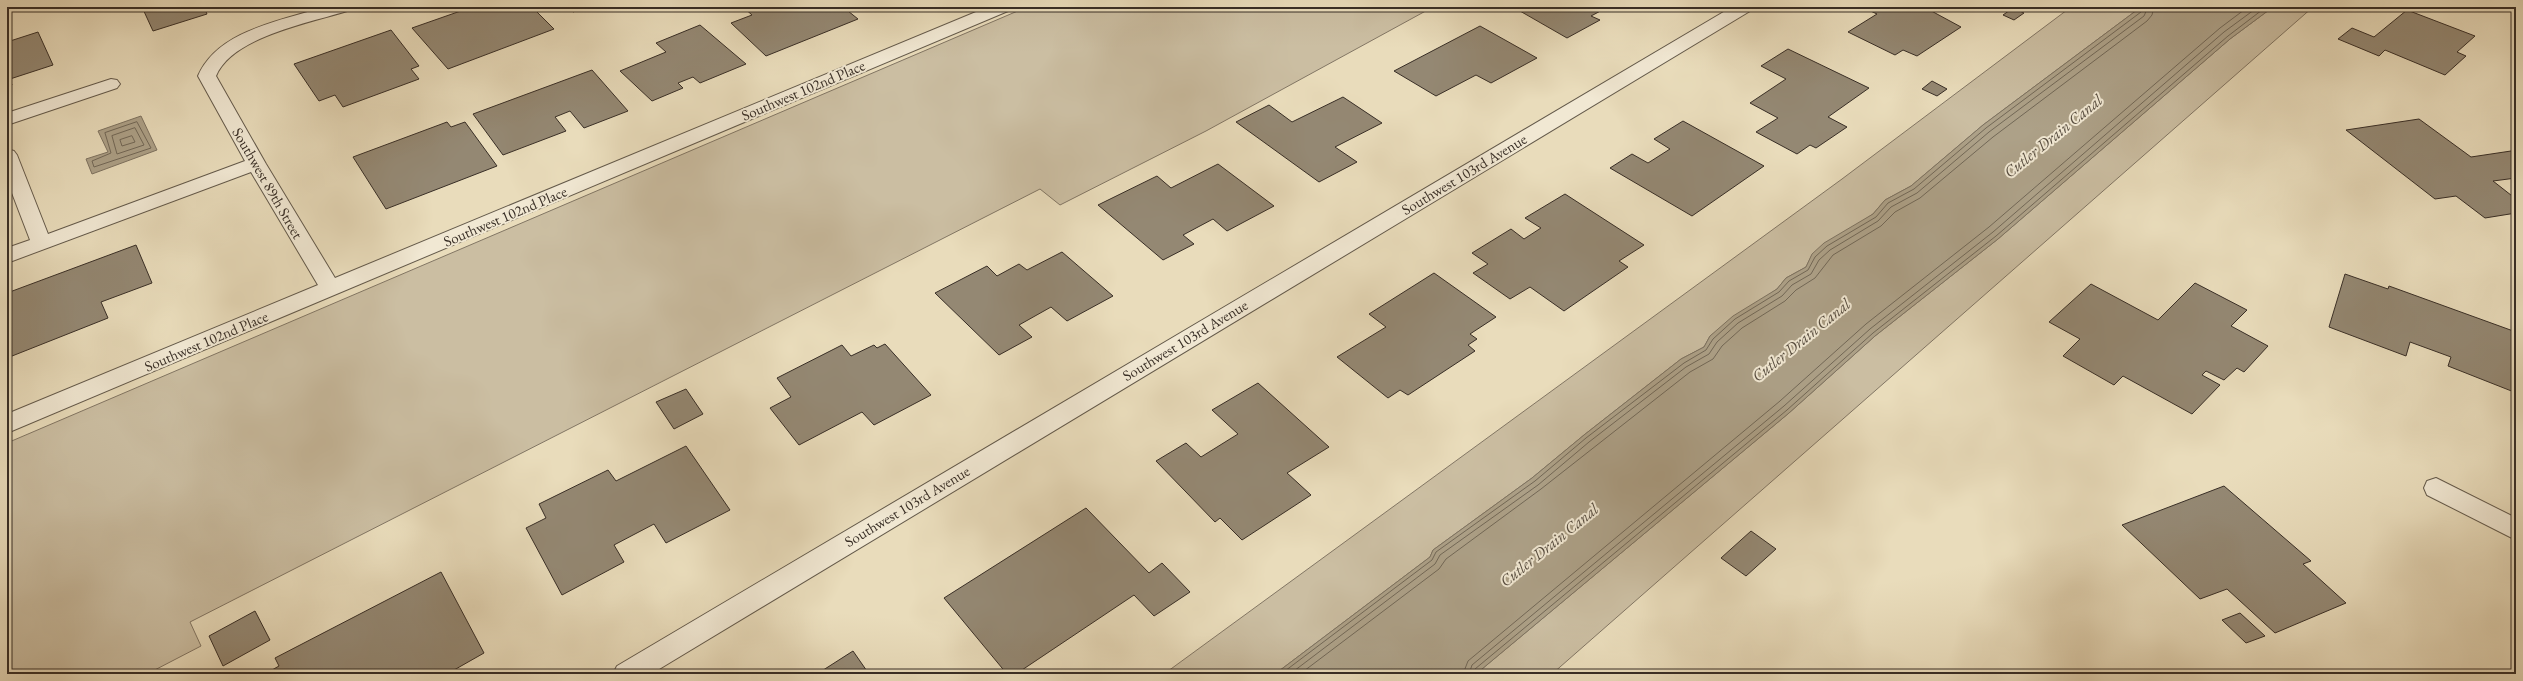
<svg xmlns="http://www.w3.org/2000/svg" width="2523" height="681" font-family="'EB Garamond',serif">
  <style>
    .green { fill: #cbbea2; stroke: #827664 }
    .water { fill: #ada188; stroke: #7e7361 }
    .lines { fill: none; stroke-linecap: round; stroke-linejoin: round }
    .shore { stroke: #726857; stroke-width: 1 }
    .building { fill: #948873; stroke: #382e26 }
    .minor-casing { stroke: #645a4b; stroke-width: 2 }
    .minor { fill: #f1e8d3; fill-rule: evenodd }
    .labels { text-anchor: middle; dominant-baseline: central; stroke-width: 4; stroke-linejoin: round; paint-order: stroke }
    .street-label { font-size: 15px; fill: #382e26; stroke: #f1e8d3 }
    .water-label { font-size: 16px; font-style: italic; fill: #554b3e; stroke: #f1e8d3 }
  </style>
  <rect width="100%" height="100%" fill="#e9dcbb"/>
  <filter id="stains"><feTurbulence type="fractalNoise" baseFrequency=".005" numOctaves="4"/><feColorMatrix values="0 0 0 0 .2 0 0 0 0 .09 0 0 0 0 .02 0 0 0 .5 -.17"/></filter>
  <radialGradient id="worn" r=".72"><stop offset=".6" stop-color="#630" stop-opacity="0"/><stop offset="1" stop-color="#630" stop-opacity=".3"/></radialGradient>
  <path class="green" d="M1027,7H1433L1206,131L1060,205L1040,189L190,622L201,646L147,674H7V443Z
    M2071,7H2141L1983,125L1911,186L1885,200L1873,214L1812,255L1806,267L1786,278L1777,289L1710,336L1704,347L1681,359L1584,435L1532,478L1433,550L1430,557L1275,674H1164L1842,179Z
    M2273,7H2313L1552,674H1476L1789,413L1875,336L1998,239L2230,39Z"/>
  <path class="water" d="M2141,7H2273L2230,39L1998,239L1875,336L1789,413L1476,674H1275L1430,557L1433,550L1532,478L1584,435L1681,359L1704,347L1710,336L1733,316L1777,289L1786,278L1806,267L1812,254L1824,243L1873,214L1885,200L1911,186L1983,125Z
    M141,116L157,150L92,174L86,159L108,152L98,131Z"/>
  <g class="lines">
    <path class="shore" d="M137,122L151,148L94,167L92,161L111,153L105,133Z
      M135,128L144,145L117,154L112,136Z
      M132,136L135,142L122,146L120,140Z
      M1281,674L1432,560L1436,552L1535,481L1586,438L1684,363L1706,350L1713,339L1735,319L1779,292L1789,281L1808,270L1815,257L1827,246L1876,217L1888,203L1914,189L1986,128L2141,12L2142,7
      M1290,674L1435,564L1440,555L1538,485L1589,442L1686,367L1709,354L1717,342L1738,323L1782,296L1792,285L1811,274L1819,260L1830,250L1878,221L1891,207L1917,193L1989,132L2144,16L2148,7
      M1300,674L1439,569L1446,559L1541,489L1690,372L1713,359L1722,346L1742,328L1785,301L1796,290L1815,278L1833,255L1881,226L1895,212L1920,198L1993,137L2147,21L2152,15L2154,7
      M1463,674L1468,661L1780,401L1866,324L1989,227L2220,28L2248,7
      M1469,674L1472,665L1784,406L1870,329L1993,232L2224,32L2258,7
      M1474,674L1475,669L1787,410L1873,333L1996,236L2228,36L2266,7"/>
  </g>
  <path class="building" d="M142,7H204L207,14L153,31Z
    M472,7H532L554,29L448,69L412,28Z
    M568,7H588L573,12Z
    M743,7H843L858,19L766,56L731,23L752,15Z
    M1513,7H1608L1591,16L1600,20L1567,38Z
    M1862,7H1924L1961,27L1917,56L1903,50L1895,55L1848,32L1877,14Z
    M2013,8L2024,13L2014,20L2003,15Z
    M2407,10L2475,36L2457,52L2466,56L2445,75L2385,50L2379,56L2338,39L2352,28L2374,37Z
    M700,25L746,64L700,83L693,77L678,83L683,88L652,101L620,71L666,52L656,43Z
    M1480,26L1537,58L1491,83L1476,75L1436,96L1394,71Z
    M391,30L419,66L411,69L419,79L343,107L335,95L319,101L294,64Z
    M38,32L53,65L10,79L12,85L7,86V42Z
    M1788,49L1869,88L1828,117L1847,127L1816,148L1810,145L1797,154L1756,132L1778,118L1750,103L1786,79L1761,66Z
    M592,70L628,111L584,128L570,111L555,117L566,131L503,155L473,114Z
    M1932,81L1947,89L1937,96L1922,89Z
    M1343,97L1382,123L1335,147L1357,162L1319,182L1236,122L1269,105L1292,122Z
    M2419,119L2471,157L2511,151L2516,155V178L2493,181L2516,199V213L2485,218L2456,196L2435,199L2346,130Z
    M1683,121L1764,166L1692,216L1610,168L1632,154L1648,163L1670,149L1654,139Z
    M447,122L451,127L465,122L497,166L386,209L353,157Z
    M1218,164L1274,206L1227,231L1213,219L1183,235L1194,244L1163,260L1098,205L1157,176L1171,188Z
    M1565,194L1644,245L1619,261L1628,267L1564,311L1530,287L1510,299L1473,273L1488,264L1472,253L1511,229L1524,239L1541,228L1525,218Z
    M136,245L152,283L101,302L108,318L7,358V293Z
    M1062,252L1113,296L1067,321L1051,307L1019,325L1032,337L999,355L935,293L987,266L997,276L1019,264L1027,270Z
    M1434,273L1496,317L1470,334L1477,339L1468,345L1475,351L1408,395L1400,390L1388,398L1337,357L1386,327L1369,314Z
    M2345,274L2388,289L2389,286L2516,332L2514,392L2448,366L2451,357L2410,342L2406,356L2329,327Z
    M2195,283L2247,310L2231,326L2268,346L2244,372L2237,368L2224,380L2206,371L2202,375L2220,385L2192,414L2123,376L2114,385L2063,356L2080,339L2049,322L2091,284L2158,320Z
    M885,344L931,395L874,425L862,412L799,445L770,408L791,397L777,378L842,345L851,356L874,345L877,348Z
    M1258,383L1329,447L1287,473L1311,495L1242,540L1220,518L1215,522L1156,461L1186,443L1201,457L1238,434L1212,410Z
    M686,389L703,414L674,429L656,402Z
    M686,446L730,510L666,543L654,524L614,545L624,562L562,595L526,528L546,518L539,504L608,470L616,481Z
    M2224,486L2311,561L2303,564L2346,603L2275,633L2227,589L2200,599L2122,525Z
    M1086,508L1149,573L1162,563L1190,592L1154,616L1134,595L1016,674H1007L944,598Z
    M1751,531L1776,549L1746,576L1721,558Z
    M441,572L484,653L447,674H395L394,670L387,674H265L279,666L275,658Z
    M255,611L270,640L223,666L209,636Z
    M2240,613L2265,636L2246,643L2222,620Z
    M853,651L869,674H817Z"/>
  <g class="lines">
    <defs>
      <path id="minor" d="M324,7H349L347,11C309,23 232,37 216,76L266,164L335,278L988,7H1010L1008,11L7,433V414L318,285L251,172L7,263V248L30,240L7,180V149L14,151L17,155L48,234L245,161L198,76C218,30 281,21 324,7Z
        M1732,7H1752L1750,11L651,674H613L617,666Z
        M111,79L117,80L120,84L117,88L7,125V113Z
        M2436,478L2516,518V540L2427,495L2424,488L2427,481Z"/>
    </defs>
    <use href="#minor" class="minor-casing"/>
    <use href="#minor" class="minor"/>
  </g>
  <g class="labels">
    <g class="street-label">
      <text transform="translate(803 90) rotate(-23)">Southwest 102nd Place</text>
      <text transform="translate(1464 174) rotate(-31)">Southwest 103rd Avenue</text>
      <text transform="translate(268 183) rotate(60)">Southwest 89th Street</text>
      <text transform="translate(505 216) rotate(-23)">Southwest 102nd Place</text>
      <text transform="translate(1185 340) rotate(-31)">Southwest 103rd Avenue</text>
      <text transform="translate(206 341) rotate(-23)">Southwest 102nd Place</text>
      <text transform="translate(907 506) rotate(-31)">Southwest 103rd Avenue</text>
    </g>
    <g class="water-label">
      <text transform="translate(2053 136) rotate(-39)">Cutler Drain Canal</text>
      <text transform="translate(1801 340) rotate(-39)">Cutler Drain Canal</text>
      <text transform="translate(1549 545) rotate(-39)">Cutler Drain Canal</text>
    </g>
  </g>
  <rect width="2523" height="681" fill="none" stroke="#e9dcbb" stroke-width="24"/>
  <rect x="8" y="8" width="2507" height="665" fill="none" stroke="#382e26" stroke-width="2"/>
  <rect x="12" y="12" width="2499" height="657" fill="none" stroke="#382e26"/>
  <rect width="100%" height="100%" filter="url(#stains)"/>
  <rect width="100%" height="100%" fill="url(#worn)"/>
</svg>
